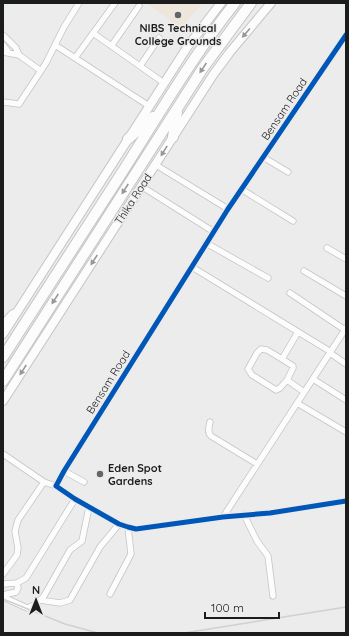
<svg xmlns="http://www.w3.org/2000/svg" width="349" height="636" font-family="Quicksand,sans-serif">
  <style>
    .education { fill: #eee5db }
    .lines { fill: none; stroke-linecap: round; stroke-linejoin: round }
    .street-casing { stroke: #c4c4c5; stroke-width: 7 }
    .secondary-casing { stroke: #c4c4c5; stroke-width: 10 }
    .primary-casing { stroke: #c4c4c5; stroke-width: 10 }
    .highway-casing { stroke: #c4c4c5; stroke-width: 12 }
    .street { stroke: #fcfcfc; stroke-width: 5.5 }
    .secondary { stroke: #fcfcfc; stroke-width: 8 }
    .primary { stroke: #fcfcfc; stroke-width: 8 }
    .highway { stroke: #fcfcfc; stroke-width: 10 }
    .rail { stroke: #cfd0d0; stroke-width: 1.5 }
    .cycleway-casing { stroke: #ececed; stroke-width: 8 }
    .cycleway { stroke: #0057b8; stroke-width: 5 }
    .oneway { fill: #979797 }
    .poi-dot { fill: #646565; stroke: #ececed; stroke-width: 1.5 }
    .labels { text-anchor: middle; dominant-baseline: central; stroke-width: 3; stroke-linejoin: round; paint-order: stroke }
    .poi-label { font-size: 11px; font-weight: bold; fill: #1b1c1c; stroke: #ececed }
    .street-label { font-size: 11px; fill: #1b1c1c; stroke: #ececed }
  </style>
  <rect width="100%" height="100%" fill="#ececed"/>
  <path class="education" d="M147,3H202L181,28Z"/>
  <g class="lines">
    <defs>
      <path id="street" d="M93,33L164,83
        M3,35L16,48L19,55
        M346,35L228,209L64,471L56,486L75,499L119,524L128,527L136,529L223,517L270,513L346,501
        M3,45L9,53
        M55,45L149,106
        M112,45L139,6
        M3,52L19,55L41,71
        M75,58L115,3
        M140,66L159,38
        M3,102L19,104L46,63L64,27L79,3
        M263,157L288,172
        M156,165L228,209
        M141,186L214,232
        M241,189L293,221
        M206,243L268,278
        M327,248L346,259
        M192,267L331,352
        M304,271L346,296
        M290,293L345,330
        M298,332L282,359L267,350L261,349L257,353L248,369L252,375L276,390L280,388L287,380L304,392
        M330,353L346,364
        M282,359L293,366V368L287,380
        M313,379L346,400
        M297,403L346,432
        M210,422C209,427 207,432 211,436L257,464
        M3,454L44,482
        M64,471L84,482
        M244,515L257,541L268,556L273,596
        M223,517L346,328
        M3,574L17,555L18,548L15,531L18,520L44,482L56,486
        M3,584L17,583L26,578L75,499
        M110,594L131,554L128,527
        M3,595L16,592L18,588L17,583
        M3,597L27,608C34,606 39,602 44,596L70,550L82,541L89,507
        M40,600L60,603L70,600L100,547L119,524"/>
      <path id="secondary" d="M3,325L13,314"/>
      <path id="primary" d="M3,334L188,46L221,3
        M3,401L213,75L230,52L271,3"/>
      <path id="highway" d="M173,137L177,112
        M128,139L153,117
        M3,357C42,296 82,235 121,174C158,116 192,57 235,3
        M3,381L203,68L251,3"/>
    </defs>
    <use href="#street" class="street-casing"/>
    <use href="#secondary" class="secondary-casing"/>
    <use href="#primary" class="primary-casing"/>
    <use href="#highway" class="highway-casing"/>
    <use href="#street" class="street"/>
    <use href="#secondary" class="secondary"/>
    <use href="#primary" class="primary"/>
    <use href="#highway" class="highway"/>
    <path class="rail" d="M3,599L65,624L98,633
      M184,633L346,607"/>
    <defs>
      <path id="cycleway" d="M346,35L228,209L64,471L56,486L75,499L119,524L128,527L136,529L223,517L270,513L346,501"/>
    </defs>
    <use href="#cycleway" class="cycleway-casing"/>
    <use href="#cycleway" class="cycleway"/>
  </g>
  <defs><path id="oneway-solid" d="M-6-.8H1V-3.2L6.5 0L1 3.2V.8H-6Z"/></defs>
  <g class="oneway">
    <use href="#oneway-solid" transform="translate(246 33) rotate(130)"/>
    <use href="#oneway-solid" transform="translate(203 68) rotate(124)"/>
    <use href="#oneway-solid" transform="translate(164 151) rotate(122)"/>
    <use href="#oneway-solid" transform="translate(125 189) rotate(123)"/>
    <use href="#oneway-solid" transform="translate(94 260) rotate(123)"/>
    <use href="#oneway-solid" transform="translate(55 299) rotate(123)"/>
    <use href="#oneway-solid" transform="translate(23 370) rotate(123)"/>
  </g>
  <g class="poi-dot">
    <circle cx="178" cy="15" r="4"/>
    <circle cx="100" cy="474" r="4"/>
  </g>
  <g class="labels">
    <g class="poi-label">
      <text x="178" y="28">NIBS Technical<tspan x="178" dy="13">College Grounds</tspan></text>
      <text x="108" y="468" text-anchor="start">Eden Spot<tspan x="108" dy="13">Gardens</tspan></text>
    </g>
    <g class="street-label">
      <text transform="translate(284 109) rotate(-56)">Bensam Road</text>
      <text transform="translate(133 199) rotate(-57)">Thika Road</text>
      <text transform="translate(108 382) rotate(-58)">Bensam Road</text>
    </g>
  </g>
  <rect width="349" height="636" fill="none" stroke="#1b1c1c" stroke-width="8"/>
  <g transform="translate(36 600)" stroke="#ececed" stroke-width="3" paint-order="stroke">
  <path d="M0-3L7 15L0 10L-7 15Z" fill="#1b1c1c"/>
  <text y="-6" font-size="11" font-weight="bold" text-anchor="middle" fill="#1b1c1c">N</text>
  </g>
  <path d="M205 612v6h74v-6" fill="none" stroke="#1b1c1c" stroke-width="2"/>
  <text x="211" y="612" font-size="12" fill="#1b1c1c" stroke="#ececed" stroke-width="3" paint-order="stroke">100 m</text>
</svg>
